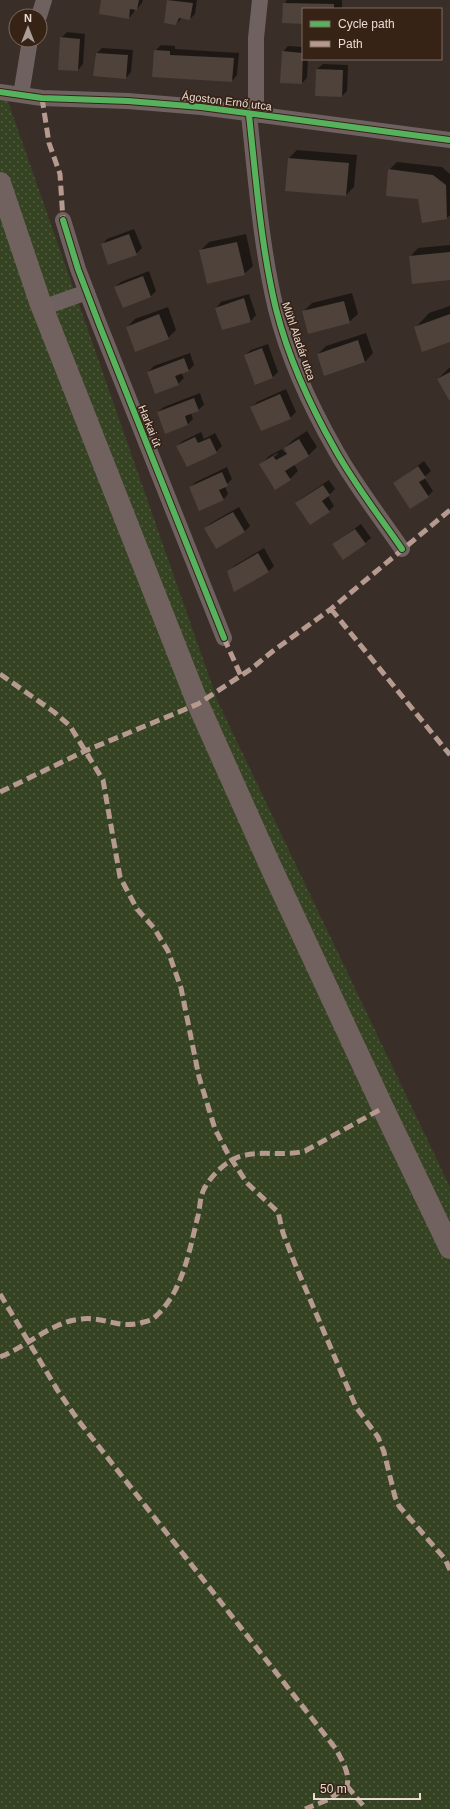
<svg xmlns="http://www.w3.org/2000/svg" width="450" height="1809" font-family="Helvetica,sans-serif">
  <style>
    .grass { fill: url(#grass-dots) }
    .shadow { fill: #0007; fill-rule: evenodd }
    .building { fill: #4e423b }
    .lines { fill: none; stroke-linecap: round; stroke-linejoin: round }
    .street { stroke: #6f615f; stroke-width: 16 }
    .secondary { stroke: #72625f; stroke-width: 22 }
    .quiet { stroke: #b69a8f; stroke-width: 5; stroke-dasharray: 10 5; stroke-linecap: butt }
    .cycleway-casing { stroke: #372216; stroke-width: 8 }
    .cycleway { stroke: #56b35d; stroke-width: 6 }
    .labels { text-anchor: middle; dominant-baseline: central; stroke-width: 3.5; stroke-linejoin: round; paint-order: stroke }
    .street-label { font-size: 11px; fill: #e9dbd3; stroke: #372216 }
  </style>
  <defs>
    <pattern id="grass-dots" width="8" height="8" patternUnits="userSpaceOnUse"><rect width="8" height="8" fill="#364323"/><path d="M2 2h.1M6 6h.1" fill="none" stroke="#535e42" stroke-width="1.8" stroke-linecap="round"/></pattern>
  </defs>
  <rect width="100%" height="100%" fill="#392e28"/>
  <path class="grass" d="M0,88L4,90L218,702L450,1187V1809H0Z"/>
  <path class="shadow" d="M102,0H143L142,3L137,9H135L134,12L129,18Z
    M168,0H197L195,14L190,19L182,18L176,24Z
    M287,0H342V9H303V23L284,4Z
    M67,32L85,34L83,64L78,70L61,38Z
    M161,45L175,46V49L239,53L237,75L232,81L155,51Z
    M288,46L303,47V59H308L307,78L302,83L283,52Z
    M102,48L133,50L131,72L126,78L97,53Z
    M323,64L348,65L347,91L342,96L317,69Z
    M297,150L357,155L354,187L346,195L286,190L289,158Z
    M397,162L442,167L450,174V215L447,218L419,198L389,170Z
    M134,229L142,248L136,254L102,245L107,239Z
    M246,234L253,266L244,274L200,251L209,242Z
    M450,245V279L410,257L418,248Z
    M149,271L156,291L151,296L123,307L115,287L121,282Z
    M352,293L358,314L349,322L304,311L312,303Z
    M249,294L256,315L251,321L222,329L216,308L221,302Z
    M450,306V341L415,328L429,313Z
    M168,307L176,330L168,338L127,327L135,319Z
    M366,333L373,353L365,362L318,354L326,346Z
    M268,344L278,372L272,378L245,355L251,350Z
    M190,353L194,365L189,370L181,373L184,378L178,384L148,372L154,366Z
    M450,367V399L438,379Z
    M286,389L296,412L290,418L252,407L257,402Z
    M200,393L204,405L198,410L191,413L193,419L188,424L158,412L164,407Z
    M307,431L317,447L309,455L294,464L298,471L290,479L261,465L269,456L282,449L285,453L287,451L285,448L293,440ZM277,453L278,454L269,460V458Z
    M201,432L204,439L215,433L222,446L216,452L177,446L183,441Z
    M424,461L431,471L424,477L433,491L428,496L394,483Z
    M227,467L232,479L225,486L228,494L223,500L190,487L196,482Z
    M329,480L335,489L328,496L334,506L329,511L297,503L302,498Z
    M239,507L250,526L244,532L205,528L211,523Z
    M361,524L371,538L365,543L333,544Z
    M264,548L274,566L269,571L235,591L228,572L234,566Z"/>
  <path class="building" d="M101,0H139L137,10L130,9L129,19L99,14Z
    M167,0L193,3L190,20L179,18L176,25L164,23Z
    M283,3L334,4V9H303V24L282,23Z
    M60,37L80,39L78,71L58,70Z
    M154,50L170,51V55L234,58L232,82L152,77Z
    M282,51L303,53L302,84L280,83Z
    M96,53L128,55L126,79L93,76Z
    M316,69L343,70L342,97L315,96Z
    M288,158L349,163L346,196L285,191Z
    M388,169L433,175L446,185L447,219L422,223L418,199L386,196Z
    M129,234L137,255L108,265L101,244Z
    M237,242L245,275L207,284L199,250Z
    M450,252V280L412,284L409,256Z
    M143,276L151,297L123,308L114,287Z
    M244,298L251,322L222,330L215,308Z
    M344,301L350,323L308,334L302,311Z
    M159,314L169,339L135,352L126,327Z
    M450,314V342L422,352L414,327Z
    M358,340L365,362L324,376L317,354Z
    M262,348L273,378L255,385L244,355Z
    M184,358L189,371L175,376L179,385L155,394L147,372Z
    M450,372V400H449L437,379Z
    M280,394L291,419L261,431L250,407Z
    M194,398L199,411L185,416L188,425L165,434L157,412Z
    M195,437L198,443L210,438L217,453L187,467L176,446Z
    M299,439L309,456L285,471L291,480L275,490L259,464L273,456L276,460L287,454L284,448Z
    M418,466L426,478L419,482L429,497L410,509L393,483Z
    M222,472L228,486L219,490L224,500L199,511L189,487Z
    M323,485L330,495L322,501L330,512L310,525L295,503Z
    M233,512L245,532L216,549L204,528Z
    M355,529L366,544L343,560L332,544Z
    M258,553L269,572L234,592L227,571Z"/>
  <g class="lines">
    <path class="street" d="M39,16L44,0
      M0,92L42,98L128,101L201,107L450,140
      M21,95L30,40
      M249,115C256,179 261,247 276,309C288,357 312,409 336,451C355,485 380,517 402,549
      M256,115V38L260,0
      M63,220L78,269L99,324L224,638
      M42,308L87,292"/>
    <path class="secondary" d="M0,183L40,302L198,704L269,863L383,1108L450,1248"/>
    <path class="quiet" d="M42,98L49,143L60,174L63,220
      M331,609L450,755
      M224,638L241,676
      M0,674L54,712L70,726L103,780L120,877L137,909L154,928L168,951L181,988L199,1077L215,1129L228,1154L247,1183L278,1212L283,1233L295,1264L356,1407L378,1437L384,1452L395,1497L399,1506L445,1559L450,1570
      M0,792L85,751L198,704L251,669L273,651L331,609L450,510
      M0,1294L58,1391L78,1420L336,1749C342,1761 350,1772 347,1786L330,1799L305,1809
      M0,1357C28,1346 51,1322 81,1319C104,1316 119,1330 144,1322C148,1321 152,1320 155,1317C183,1292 189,1251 198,1216C200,1207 200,1197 204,1189C211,1176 223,1164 236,1158C256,1149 282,1157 305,1151L383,1108
      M347,1786L366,1809"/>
    <defs>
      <path id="cycleway" d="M0,92L42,98L128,101L201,107L450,140
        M249,115C256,179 261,247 276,309C288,357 312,409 336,451C355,485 380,517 402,549
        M63,220L78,269L99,324L224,638"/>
    </defs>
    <use href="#cycleway" class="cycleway-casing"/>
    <use href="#cycleway" class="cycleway"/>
  </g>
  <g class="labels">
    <g class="street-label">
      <text transform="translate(227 101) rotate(7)">Ágoston Ernő utca</text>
      <text transform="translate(299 341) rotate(71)">Mühl Aladár utca</text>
      <text transform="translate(150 426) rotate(68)">Harkai út</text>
    </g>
  </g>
  <rect x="302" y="8" width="140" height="52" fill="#372216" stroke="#7e6c62"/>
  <rect x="310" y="21" width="20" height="6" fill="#56b35d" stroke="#7e6c62"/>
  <text x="338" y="28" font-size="12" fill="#e9dbd3">Cycle path</text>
  <rect x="310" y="41" width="20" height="6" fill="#b69a8f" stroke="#7e6c62"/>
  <text x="338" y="48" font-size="12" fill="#e9dbd3">Path</text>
  <g transform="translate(28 28)"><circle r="19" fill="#372216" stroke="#7e6c62"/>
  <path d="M0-3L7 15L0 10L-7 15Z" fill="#ab9e97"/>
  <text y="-6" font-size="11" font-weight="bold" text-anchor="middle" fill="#e9dbd3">N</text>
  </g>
  <path d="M314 1793v6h106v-6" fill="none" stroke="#e9dbd3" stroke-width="2"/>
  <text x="320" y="1793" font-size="12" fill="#e9dbd3" stroke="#372216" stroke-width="3" paint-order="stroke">50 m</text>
</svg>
